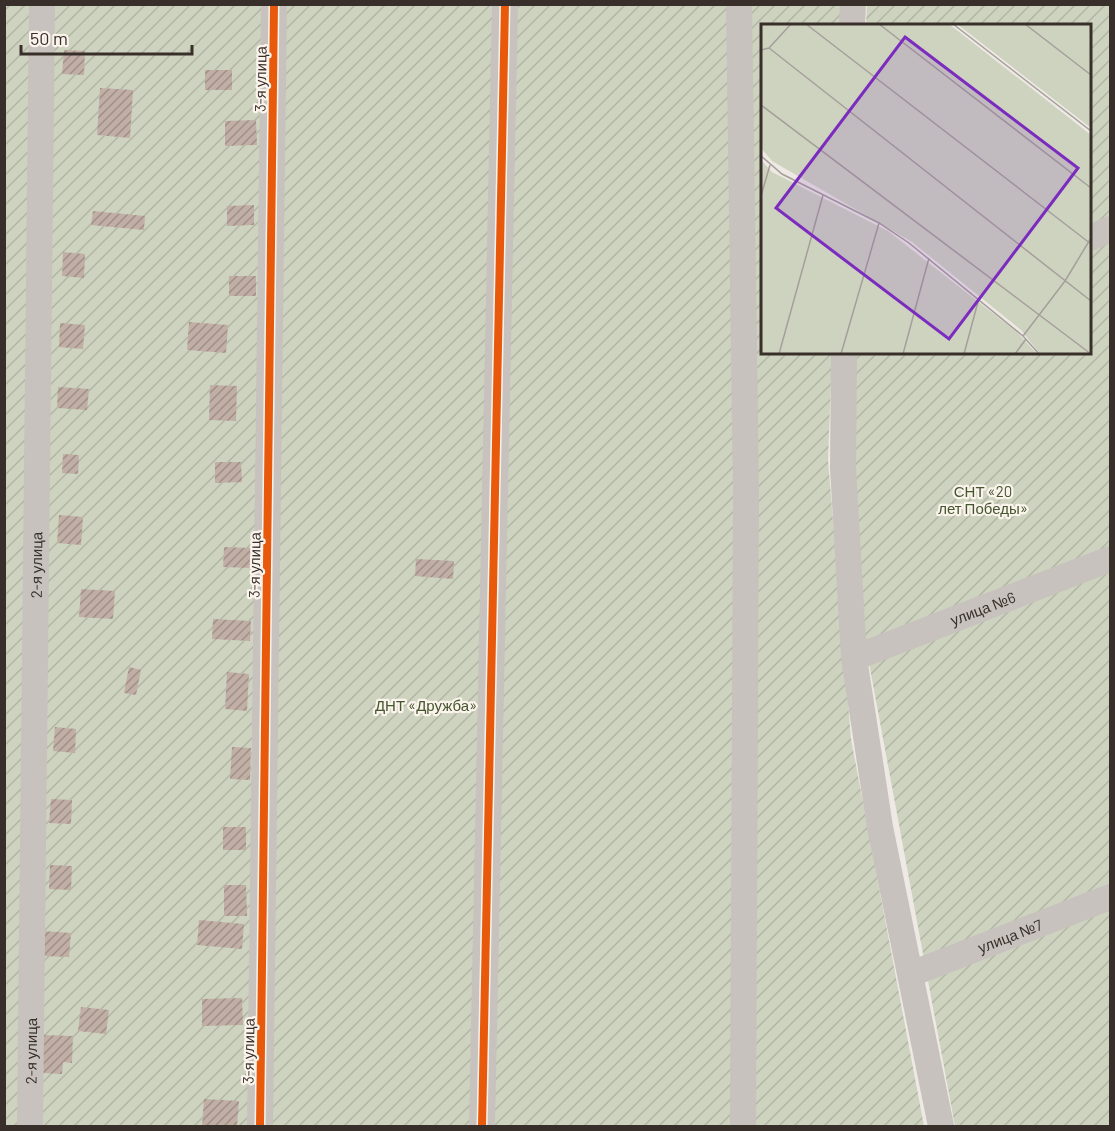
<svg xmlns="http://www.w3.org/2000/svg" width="1115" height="1131" font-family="Barlow,sans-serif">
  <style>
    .garden { fill: url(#garden-furrows) }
    .building { fill: url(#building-hatch) }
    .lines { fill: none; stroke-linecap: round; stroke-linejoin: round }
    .minor { stroke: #c7c2bd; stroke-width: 26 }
    .cycleway-casing { stroke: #faf4ec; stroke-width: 11 }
    .cycleway { stroke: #e8590c; stroke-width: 8 }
    .labels { text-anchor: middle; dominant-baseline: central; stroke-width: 4.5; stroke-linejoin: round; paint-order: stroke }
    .street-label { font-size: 15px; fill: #382f2a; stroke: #faf4ec }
    .park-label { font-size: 15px; fill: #46562f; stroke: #faf4ec }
    .inset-road { fill: none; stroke: #a59f9a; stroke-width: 1.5 }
    .view { fill: #7b2cbf; fill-opacity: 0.15; stroke: #7b2cbf; stroke-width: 3 }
    .inset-edge { fill: none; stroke: #382f2a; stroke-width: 3 }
  </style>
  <defs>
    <pattern id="garden-furrows" width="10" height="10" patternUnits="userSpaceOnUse" patternTransform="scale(1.5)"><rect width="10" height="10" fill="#ced3bf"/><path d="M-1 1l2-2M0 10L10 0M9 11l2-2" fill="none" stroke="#b2b5a4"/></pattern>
    <pattern id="building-hatch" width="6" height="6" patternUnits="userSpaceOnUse" patternTransform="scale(1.5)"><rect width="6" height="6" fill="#c1afa6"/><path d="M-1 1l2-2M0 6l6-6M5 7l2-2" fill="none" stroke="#9e8f87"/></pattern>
  </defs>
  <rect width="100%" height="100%" fill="#eee9e4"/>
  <path class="garden" d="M5,5H845L844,25L762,26V352L832,353L828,460L851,739L924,1126H5Z
    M867,5H1110V1126H955L856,593V353L1090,352V26L866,25Z"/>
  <path class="building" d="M64,50L85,51L84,75L62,74Z
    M205,70H232V90H205Z
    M100,88L133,90L130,138L97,135Z
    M256,120L257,145L225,146V121Z
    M254,205V225L227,226V206Z
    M93,211L145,216L144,230L91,225Z
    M63,252L85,254L84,278L62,276Z
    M229,276H256V296H229Z
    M189,322L228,325L226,353L187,350Z
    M60,323L85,325L83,349L59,347Z
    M210,385L237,386L236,421L209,420Z
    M58,387L89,389L87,410L57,408Z
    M63,454L79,455L78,474L62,473Z
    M215,462H241L242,482L215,483Z
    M59,515L83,517L81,545L57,543Z
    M224,547L251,548L250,568L223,567Z
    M416,559L454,561L453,579L415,576Z
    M81,589L115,591L113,619L79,617Z
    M213,619L251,621L250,641L212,639Z
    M129,667L141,670L136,695L124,693Z
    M227,672L249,674L247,711L225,709Z
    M55,727L76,729L75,753L53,751Z
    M232,747L251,748L250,780L230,779Z
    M51,799L72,800L71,824L49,823Z
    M223,827H246V850H223Z
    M50,865L72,866L71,890L49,889Z
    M224,885H246L247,916H224Z
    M199,920L244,924L242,949L197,945Z
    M43,931L71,933L69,957L42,956Z
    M242,998L243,1025L202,1026V999Z
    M81,1007L109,1010L106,1034L78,1031Z
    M43,1035L73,1036L72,1063L63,1062L62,1074L41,1073Z
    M204,1099L239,1101L237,1126H202Z"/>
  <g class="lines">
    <g class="minor">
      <path d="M739,4L746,490L743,1126"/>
      <path d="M852,26L853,4"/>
      <path d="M1090,238L1110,229"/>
      <path d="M844,352L843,468L854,658L880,827L941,1126"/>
      <path id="s1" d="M854,658L1110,559"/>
      <path id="s2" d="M911,974L1110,897"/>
      <path id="s3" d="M30,1126L42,4"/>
      <path d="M260,1126L274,4"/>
      <path d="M482,1126L505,4"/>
    </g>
    <defs>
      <path id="cycleway" d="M260,1126L274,4
        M482,1126L505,4"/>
    </defs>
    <use href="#cycleway" class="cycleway-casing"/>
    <use href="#cycleway" class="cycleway"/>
  </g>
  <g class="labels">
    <g class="street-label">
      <text transform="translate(260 79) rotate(-89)">3-я улица</text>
      <text transform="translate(254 565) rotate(-89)">3-я улица</text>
      <text stroke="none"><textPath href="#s3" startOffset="561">2-я улица</textPath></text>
      <text stroke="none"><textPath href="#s1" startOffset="138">улица №6</textPath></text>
      <text stroke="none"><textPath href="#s2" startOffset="106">улица №7</textPath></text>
      <text stroke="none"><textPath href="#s3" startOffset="75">2-я улица</textPath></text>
      <text transform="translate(248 1051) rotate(-89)">3-я улица</text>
    </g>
    <g class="park-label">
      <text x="983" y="491">СНТ «20<tspan x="983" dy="17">лет Победы»</tspan></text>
      <text x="426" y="705">ДНТ «Дружба»</text>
    </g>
  </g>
  <g transform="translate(761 24)">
    <rect width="330" height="330" fill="#eee9e4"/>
    <path d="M0,0H188L330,111V330H279L260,306L151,218L11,137L0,124ZM196,0H330V104ZM0,136L11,148L127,207L257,309L276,330H0Z" fill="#ced3bf"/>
    <path class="inset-road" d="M45,0L330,220M118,0L330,164M192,0L330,107M264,0L330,51M8,24L330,277M0,26L8,24L30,0M0,81L330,330M0,132L21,150L118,199L148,219L262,312L278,330M0,172L9,141M262,312L304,257L330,214M18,330L62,171M80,330L118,199M142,330L168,234M203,330L218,274M254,330L265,315"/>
    <path class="view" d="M144,13L317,144L188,315L15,184Z"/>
    <rect width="330" height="330" class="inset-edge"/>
  </g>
  <rect width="1115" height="1131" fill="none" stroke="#382f2a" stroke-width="12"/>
  <path d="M21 45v9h171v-9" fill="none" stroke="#382f2a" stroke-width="3"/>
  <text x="30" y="45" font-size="18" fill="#382f2a" stroke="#faf4ec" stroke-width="4.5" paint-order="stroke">50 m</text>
</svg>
